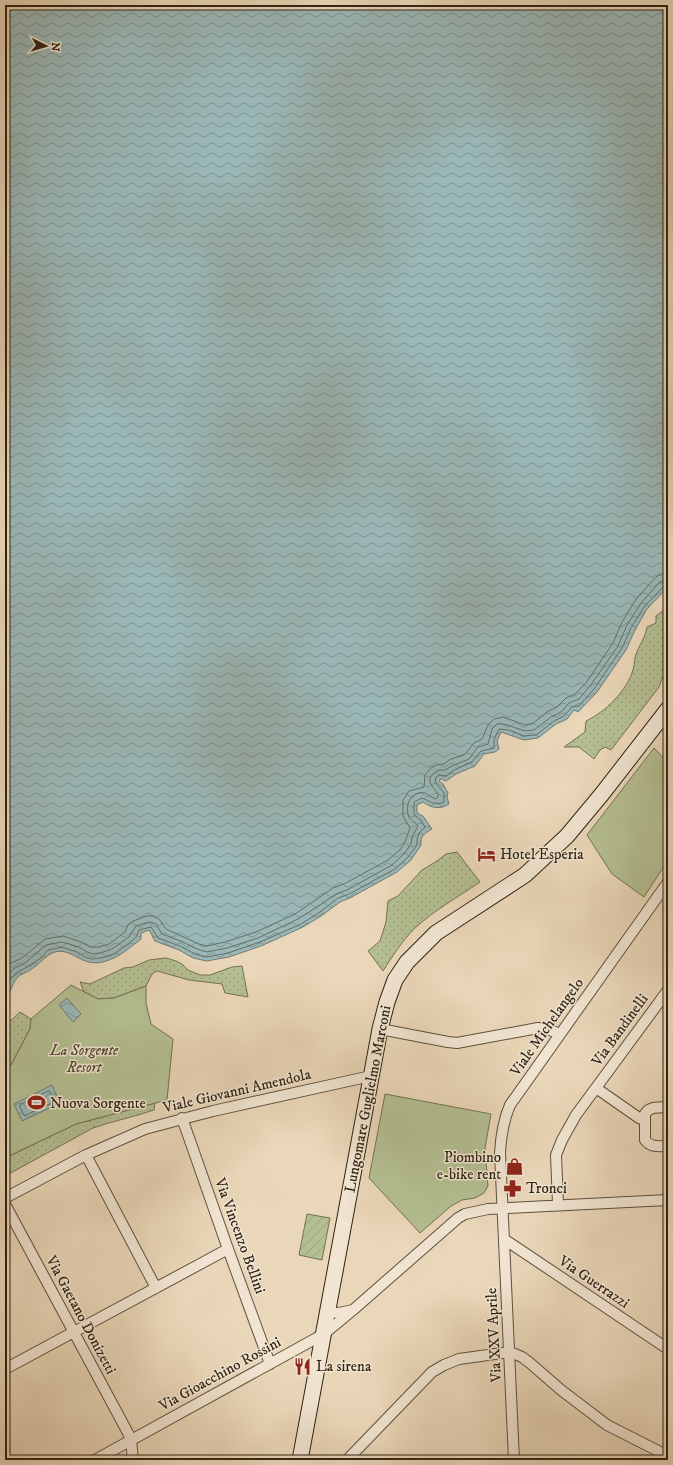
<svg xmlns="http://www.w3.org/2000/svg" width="673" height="1465" font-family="'IM FELL DW Pica',serif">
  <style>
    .grass { fill: url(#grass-dots); stroke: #727152 }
    .park { fill: #b4bf91; stroke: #727152 }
    .garden { fill: url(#garden-furrows); stroke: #727152 }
    .water { fill: url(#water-waves); stroke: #6f7c76 }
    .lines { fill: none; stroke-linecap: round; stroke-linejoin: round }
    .shore { stroke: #646e66; stroke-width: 1 }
    .street-casing { stroke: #5e503c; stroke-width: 12 }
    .secondary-casing { stroke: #2f2313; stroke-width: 17 }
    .street { stroke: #f1e5d2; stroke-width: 10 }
    .secondary { stroke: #f1e5d2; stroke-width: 15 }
    .labels { text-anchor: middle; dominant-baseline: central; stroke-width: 3; stroke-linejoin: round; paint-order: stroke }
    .poi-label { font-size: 15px; fill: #2f2313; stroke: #f1e5d2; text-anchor: start }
    .street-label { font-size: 15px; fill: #2f2313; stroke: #f1e5d2 }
    .park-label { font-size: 15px; font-style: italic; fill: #504a32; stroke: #f1e5d2 }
  </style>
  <defs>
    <pattern id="grass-dots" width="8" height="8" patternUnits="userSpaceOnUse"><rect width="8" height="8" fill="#b4bf91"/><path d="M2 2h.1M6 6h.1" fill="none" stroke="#9ba47c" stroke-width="1.8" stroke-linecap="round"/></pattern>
    <pattern id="garden-furrows" width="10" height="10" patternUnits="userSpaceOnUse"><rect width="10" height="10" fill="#b4bf91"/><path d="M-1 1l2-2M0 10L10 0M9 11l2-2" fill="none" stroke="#9ba47c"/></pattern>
    <pattern id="water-waves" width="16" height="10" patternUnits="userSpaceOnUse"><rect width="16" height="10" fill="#9ab8b8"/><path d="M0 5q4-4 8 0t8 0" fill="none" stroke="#7e9594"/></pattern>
  </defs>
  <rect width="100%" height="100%" fill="#ead7b9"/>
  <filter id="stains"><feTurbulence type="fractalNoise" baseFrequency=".005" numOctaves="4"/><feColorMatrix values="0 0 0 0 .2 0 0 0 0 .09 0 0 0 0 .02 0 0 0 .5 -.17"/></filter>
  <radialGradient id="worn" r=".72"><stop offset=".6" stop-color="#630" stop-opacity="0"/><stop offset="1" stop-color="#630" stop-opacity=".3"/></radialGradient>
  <path class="grass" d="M668,604V663L659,687L611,750L605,747L600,750L594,759L579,747H564L585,732L586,721C605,712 627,691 633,670C635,664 634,657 637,652C641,642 645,638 647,627L656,623V616L664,610Z
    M457,852L480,882C458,897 433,911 414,929C402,941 392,957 383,971L368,951L380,941L386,922L388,901L398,896L422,870L437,861L446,854Z
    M166,958L176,961L182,964L188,970L200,975H210L232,967L242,966L248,997L225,993L222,984L189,980L157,971L152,974L146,986L114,998L98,999L84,992L80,982L90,984L124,968L133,967L149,960Z
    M20,1012L31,1019L30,1029L11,1065L5,1069V1026Z
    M155,1103L154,1110C134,1117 113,1121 93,1128L5,1176V1158L76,1124Z"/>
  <path class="park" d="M654,748L668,763V860L644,897L612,874L587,835Z
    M71,985L98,999L114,998L146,986V1003L151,1024L173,1039L167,1100L76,1124L5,1158V1069L11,1065L30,1029L31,1019Z
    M385,1094L491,1114L485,1148L488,1186L484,1193L475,1198L462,1200L451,1206L420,1233L369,1178Z"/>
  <path class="garden" d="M307,1214L330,1218L322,1260L299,1255Z"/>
  <path class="water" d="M5,5H668V587L647,609L635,630L626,650L597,692L578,712L574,710L567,719L556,724L538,738L524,740L501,732L497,741L499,749L495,752L484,754L475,766L456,774L446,781L441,779L439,781L443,784L448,793L447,797L449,804C440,810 431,808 423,802L417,805V813L423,816L432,829C425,833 420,836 421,845L411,860L397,872L350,898L340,902L321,916L303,927L261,946L229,957L207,961L193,958L179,950L155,941L149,930L141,933V939C126,951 104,970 83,960C72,955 64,948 52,953C47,955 36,967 30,970C26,973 20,974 17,978C11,985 12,992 5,998Z
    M67,998L81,1014L73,1022L59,1005Z
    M52,1085L60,1103L22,1121L14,1104Z"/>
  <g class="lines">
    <path class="shore" d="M5,969L9,964L22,958L45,939L63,936L81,942L90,947H99L109,944L125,932L128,925L133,921L147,916H153L159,919L166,929L199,944L207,946L225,942L256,932L295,914L333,888L344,884L388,860L400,850L405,842L410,828L403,816V800L409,791L424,787L425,775L431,768L437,765L444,764L449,760L465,754L474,743L482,739L488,725L494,719L503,717L525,725L532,724L547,712L557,707L566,698L575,694L586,683L613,643L622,622L636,599L657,576L668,573
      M5,979L13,969L25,963L46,945L62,942L79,947L87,952L93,954L100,953L112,949L129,937L136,926L149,922L156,924L162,934L183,942L197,949L207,952L227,948L258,938L298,919L317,907L336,894L347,890L392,865L404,854L411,844L412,837L418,826C416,822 412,822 409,817C404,806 411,790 425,793C429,795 432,798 436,799L438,797V794L430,783V778L433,774L438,770H445L452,766L469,759L478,747L488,744L492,729L497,724H504L525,731L534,730L551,717L561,712L569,703L579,699L590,686L618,646L627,625L641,603L660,582L668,579
      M5,993L7,991L9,981L16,973L27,967L41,958L48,950L62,947L77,952L85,957L92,959L101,958L114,954L133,940L136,937L139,930L151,927L158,938L180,946L195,954L207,957L228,953L260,942L301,924L320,912L338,898L349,894L395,869L408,857L417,845V839L420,832L425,827L420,819L414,815V802L422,798C430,801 435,806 444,802V793L435,782L436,777L440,775L446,776L454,770L472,762L481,751L494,748V740L499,729L509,730L524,736L536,735L554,721L564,716L572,707L579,706L594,689L622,648L631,628L644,607L664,586L668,584
      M49,1091L54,1099V1102L26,1115H24L20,1107V1105Z"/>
    <defs>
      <path id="street" d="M380,1029L448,1042L457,1043L538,1028L547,1029L560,1034
        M596,1088L639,1118L645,1120
        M668,1107C659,1108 649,1106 645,1114V1140C651,1148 659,1146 668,1146
        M182,1118L228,1249L270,1364
        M86,1155L156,1288
        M5,1198L86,1155L145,1129L213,1111L371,1076
        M5,1204L128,1433L131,1440L133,1460
        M558,1204L556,1155L562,1140L576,1115L668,990
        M504,1239L668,1349
        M328,1312L339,1313L353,1310
        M5,1369L228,1249
        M95,1460L324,1334L353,1310L458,1218L465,1214L488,1209L668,1200
        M347,1460L432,1372L444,1365L459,1359L510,1352L522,1357L530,1363L561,1390L607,1425L668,1456
        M514,1460L500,1153C501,1135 503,1121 510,1105L668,882"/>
      <path id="secondary" d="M300,1460L380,1029L387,1002L395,980L407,962L436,933L525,875L567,836L602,794L668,709"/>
    </defs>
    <use href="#street" class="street-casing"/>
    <use href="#secondary" class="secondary-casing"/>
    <use href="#street" class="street"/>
    <use href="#secondary" class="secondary"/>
  </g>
  <defs>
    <symbol id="hotel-bare" viewBox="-9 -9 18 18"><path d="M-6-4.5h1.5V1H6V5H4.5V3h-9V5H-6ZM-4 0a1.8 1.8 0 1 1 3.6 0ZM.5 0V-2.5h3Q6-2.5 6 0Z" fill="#8f2418" stroke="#f1e5d2" stroke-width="2.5" paint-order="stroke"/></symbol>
    <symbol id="stadium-bare" viewBox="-9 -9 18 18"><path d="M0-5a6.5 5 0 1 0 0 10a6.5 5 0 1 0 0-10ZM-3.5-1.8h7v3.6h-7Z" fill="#8f2418" stroke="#f1e5d2" stroke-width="2.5" paint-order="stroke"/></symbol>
    <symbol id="shop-bare" viewBox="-9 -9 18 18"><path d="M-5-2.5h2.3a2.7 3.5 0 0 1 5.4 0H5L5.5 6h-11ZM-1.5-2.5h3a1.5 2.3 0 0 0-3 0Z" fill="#8f2418" stroke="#f1e5d2" stroke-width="2.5" paint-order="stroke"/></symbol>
    <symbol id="pharmacy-bare" viewBox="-9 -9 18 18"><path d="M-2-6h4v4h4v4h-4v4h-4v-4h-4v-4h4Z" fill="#8f2418" stroke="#f1e5d2" stroke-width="2.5" paint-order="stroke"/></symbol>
    <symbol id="restaurant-bare" viewBox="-9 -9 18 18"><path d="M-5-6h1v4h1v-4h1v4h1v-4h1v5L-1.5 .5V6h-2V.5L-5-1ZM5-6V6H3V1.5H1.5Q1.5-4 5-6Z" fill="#8f2418" stroke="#f1e5d2" stroke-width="2.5" paint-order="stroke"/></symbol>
  </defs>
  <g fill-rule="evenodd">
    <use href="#hotel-bare" x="474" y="842" width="25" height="25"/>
    <use href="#stadium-bare" x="24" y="1090" width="25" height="25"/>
    <use href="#shop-bare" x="502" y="1154" width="25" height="25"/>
    <use href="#pharmacy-bare" x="500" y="1176" width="25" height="25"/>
    <use href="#restaurant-bare" x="290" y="1354" width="25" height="25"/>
  </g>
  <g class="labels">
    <g class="poi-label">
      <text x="500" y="854">Hotel Esperia</text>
      <text x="50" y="1103">Nuova Sorgente</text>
      <text x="501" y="1157" text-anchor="end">Piombino<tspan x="501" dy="17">e-bike rent</tspan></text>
      <text x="526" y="1188">Tronci</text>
      <text x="316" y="1366">La sirena</text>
    </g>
    <g class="street-label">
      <text transform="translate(547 1027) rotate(-55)">Viale Michelangelo</text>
      <text transform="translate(620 1030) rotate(-54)">Via Bandinelli</text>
      <text transform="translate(237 1091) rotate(-13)">Viale Giovanni Amendola</text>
      <text transform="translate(368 1099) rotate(-79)">Lungomare Guglielmo Marconi</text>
      <text transform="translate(240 1236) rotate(70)">Via Vincenzo Bellini</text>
      <text transform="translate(594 1282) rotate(34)">Via Guerrazzi</text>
      <text transform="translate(81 1315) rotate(62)">Via Gaetano Donizetti</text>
      <text transform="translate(494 1335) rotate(-93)">Via XXV Aprile</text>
      <text transform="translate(220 1374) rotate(-29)">Via Gioacchino Rossini</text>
    </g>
    <g class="park-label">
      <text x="84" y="1050">La Sorgente<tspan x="84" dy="17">Resort</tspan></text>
    </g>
  </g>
  <rect width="673" height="1465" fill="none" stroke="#ead7b9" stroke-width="20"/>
  <rect x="6" y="6" width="661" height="1453" fill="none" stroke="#2f2313" stroke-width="2"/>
  <rect x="10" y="10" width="653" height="1445" fill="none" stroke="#2f2313"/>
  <g transform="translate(46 46) rotate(95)" stroke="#f1e5d2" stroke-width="3" paint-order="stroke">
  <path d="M0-3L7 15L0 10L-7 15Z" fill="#2f2313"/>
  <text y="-6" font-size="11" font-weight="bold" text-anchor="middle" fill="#2f2313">N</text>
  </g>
  <rect width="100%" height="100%" filter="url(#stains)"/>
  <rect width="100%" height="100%" fill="url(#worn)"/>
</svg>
